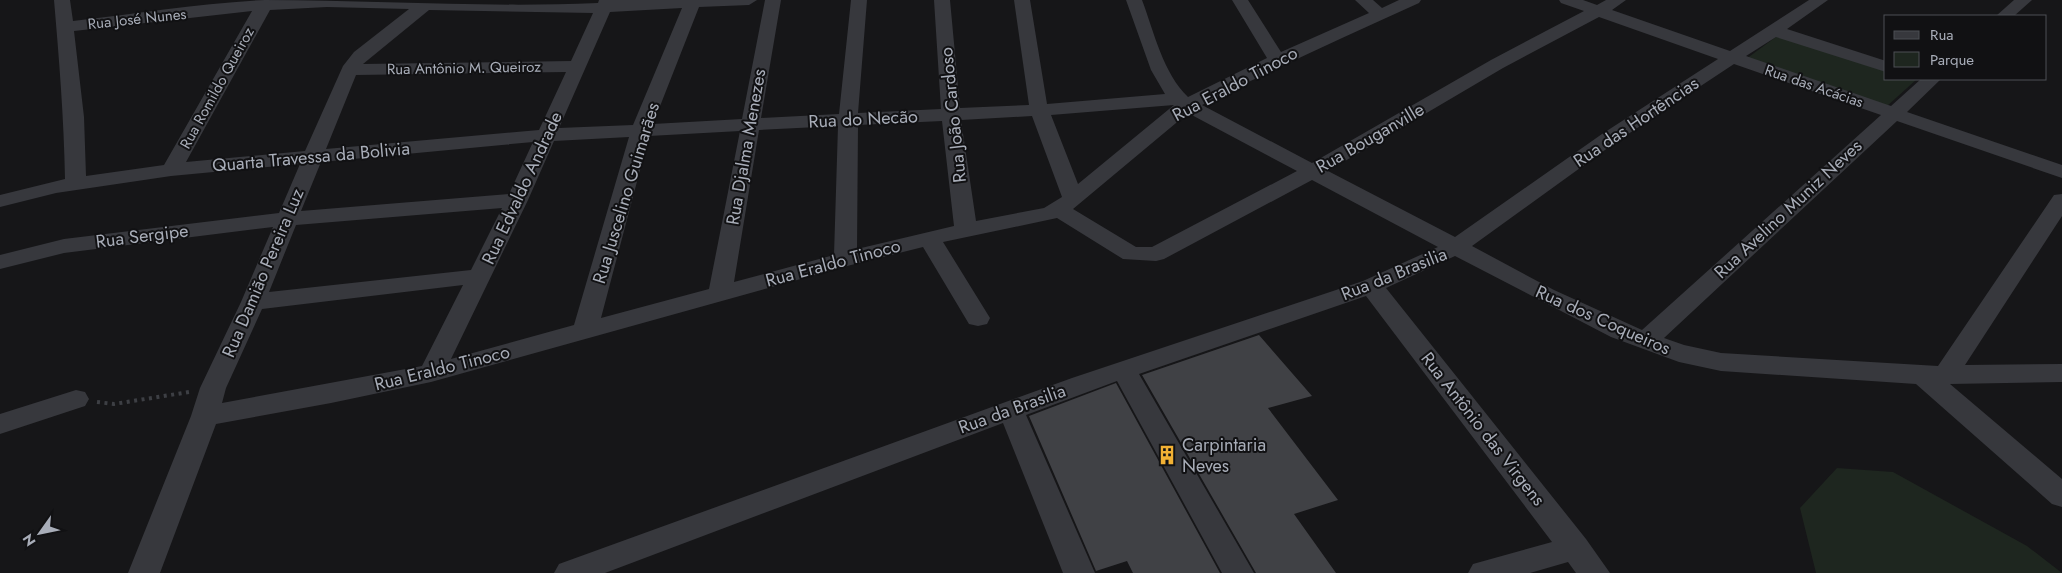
<svg xmlns="http://www.w3.org/2000/svg" width="2062" height="573" font-family="Jost,sans-serif">
  <style>
    .green { fill: #1e261f }
    .building { fill: #404145 }
    .lines { fill: none; stroke-linecap: round; stroke-linejoin: round }
    .path { stroke: #3d3f44; stroke-width: 4; stroke-dasharray: 3 4.5; stroke-linecap: butt }
    .minor { fill: #37383d; fill-rule: evenodd }
    .labels { text-anchor: middle; dominant-baseline: central; stroke-width: 4; stroke-linejoin: round; paint-order: stroke }
    .far-street-label { font-size: 15px; fill: #a8adb8; stroke: #111113 }
    .street-label { font-size: 18px; fill: #a8adb8; stroke: #111113 }
    .poi-label { font-size: 18px; fill: #a8adb8; stroke: #111113; text-anchor: start }
  </style>
  <rect width="100%" height="100%" fill="#161618"/>
  <path class="green" d="M1780,34L1886,69V79H1917L1886,107L1746,59Z
    M1837,468L1893,472L2027,546L2062,573H1816L1800,508Z"/>
  <path class="building" d="M1259,335L1312,396L1268,408L1338,500L1294,514L1336,573H1256L1142,375Z
    M1116,383L1220,573H1133L1127,561L1096,571L1029,416Z"/>
  <g class="lines">
    <path class="path" d="M97,402L114,404L189,392"/>
    <path class="minor" d="M54,0H70L73,21C136,14 201,3 265,0C376,0 486,8 598,3L599,0H757L749,5L699,7L653,124L742,119L765,0H781L761,118L839,114L851,0H867L858,113L941,109L934,0H950L960,108L1029,105L1014,0H1030L1047,104L1165,94L1151,70L1126,0H1142C1154,32 1163,73 1188,97L1267,58L1232,0H1248L1281,52L1369,13L1355,0H1373L1382,8L1399,0H1421L1419,3C1346,36 1274,69 1202,105L1312,163L1491,60L1584,11L1561,3L1559,0H1583L1597,5L1606,0H1626L1612,10L1730,51L1809,0H1828L1787,29L1886,61V72L1776,37L1746,56L1891,106L1921,79H1941L1907,112L2062,165V178L1897,121L1664,338L1684,345L1721,353L1938,366L2054,195L2062,194V216L1965,365L2062,364V382L1950,384L2062,479V507L2052,504L1916,384L1721,371L1679,362L1611,337L1455,256L1386,288L1586,539L1610,573H1576L1568,562L1530,573H1468L1473,564L1552,542L1366,296L1139,374L1254,573H1222L1117,381L1026,415L1095,573H1063L1003,423L605,573H554L559,564L1072,378L1363,281L1438,247L1312,180L1164,259L1156,261L1123,259L1057,218L943,242L990,318L987,324L978,326L969,324L923,247L851,265L431,382L331,403L216,424L160,573H128L191,416L200,388L241,302L273,227L64,253L0,269V255L64,239L279,213L300,164L171,176L56,193L0,207V195L65,179C64,119 59,58 54,0ZM327,7L409,9L354,52L343,66L305,151L186,162L270,10ZM682,8L633,125L559,128L610,12ZM429,10L593,13L571,61L363,64ZM252,11L164,165L86,176L84,117L74,31ZM1599,17L1718,59L1602,134L1455,237L1328,171L1503,68ZM1734,64L1881,115L1642,330L1554,290L1472,246L1616,142ZM566,72L539,130L326,149L356,75ZM1174,105L1078,184L1051,115ZM1188,113L1297,171L1152,247H1136L1073,209ZM1032,116L1062,197L1044,208L976,221L961,120ZM942,121L954,226L857,249L858,125ZM838,126L834,255L734,282L759,130ZM740,131L709,289L601,318L649,136ZM629,137L574,325L451,359L528,200L554,141ZM533,142L509,194L301,211L321,162ZM502,208L471,270L269,292L296,225ZM463,285L422,366L222,403L226,388L262,309Z
      M2014,0H2032L2014,16H1996Z
      M76,390L85,392L89,399L85,406L0,434V414Z"/>
  </g>
  <defs>
    <symbol id="building-bare" viewBox="-9 -9 18 18"><path d="M-4-6H4V6H1V3H-1V6H-4ZM-2.5-4.3h1.7v1.8h-1.7ZM.8-4.3h1.7v1.8H.8ZM-2.5-1h1.7V.8h-1.7ZM.8-1h1.7V.8H.8Z" fill="#f2b134" stroke="#111113" stroke-width="2.5" paint-order="stroke"/></symbol>
  </defs>
  <g fill-rule="evenodd">
    <use href="#building-bare" x="1153" y="441" width="28" height="28"/>
  </g>
  <g class="labels">
    <g class="far-street-label">
      <text transform="translate(137 19) rotate(-6)">Rua José Nunes</text>
      <text transform="translate(464 68) rotate(-1)">Rua Antônio M. Queiroz</text>
      <text transform="translate(1814 86) rotate(19)">Rua das Acácias</text>
      <text transform="translate(217 88) rotate(-61)">Rua Romildo Queiroz</text>
    </g>
    <g class="street-label">
      <text transform="translate(1235 84) rotate(-28)">Rua Eraldo Tinoco</text>
      <text transform="translate(953 115) rotate(-96)">Rua João Cardoso</text>
      <text transform="translate(863 119) rotate(-3)">Rua do Necão</text>
      <text transform="translate(1636 122) rotate(-34)">Rua das Hortências</text>
      <text transform="translate(1370 138) rotate(-30)">Rua Bouganville</text>
      <text transform="translate(746 147) rotate(-80)">Rua Djalma Menezes</text>
      <text transform="translate(311 157) rotate(-5)">Quarta Travessa da Bolivia</text>
      <text transform="translate(522 188) rotate(-65)">Rua Edvaldo Andrade</text>
      <text transform="translate(626 193) rotate(-73)">Rua Juscelino Guimarães</text>
      <text transform="translate(1788 209) rotate(-43)">Rua Avelino Muniz Neves</text>
      <text transform="translate(142 236) rotate(-7)">Rua Sergipe</text>
      <text transform="translate(833 263) rotate(-15)">Rua Eraldo Tinoco</text>
      <text transform="translate(263 273) rotate(-67)">Rua Damião Pereira Luz</text>
      <text transform="translate(1394 274) rotate(-22)">Rua da Brasilia</text>
      <text transform="translate(1603 320) rotate(24)">Rua dos Coqueiros</text>
      <text transform="translate(442 368) rotate(-14)">Rua Eraldo Tinoco</text>
      <text transform="translate(1012 409) rotate(-20)">Rua da Brasilia</text>
      <text transform="translate(1483 429) rotate(52)">Rua Antônio das Virgens</text>
    </g>
    <g class="poi-label">
      <text x="1182" y="445">Carpintaria<tspan x="1182" dy="21">Neves</tspan></text>
    </g>
  </g>
  <rect x="1884" y="15" width="162" height="65" fill="#111113" stroke="#4d4f55"/>
  <rect x="1894" y="31" width="25" height="8" fill="#37383d" stroke="#4d4f55"/>
  <text x="1930" y="40" font-size="15" fill="#a8adb8">Rua</text>
  <rect x="1894" y="52" width="25" height="15" fill="#1e261f" stroke="#4d4f55"/>
  <text x="1930" y="65" font-size="15" fill="#a8adb8">Parque</text>
  <g transform="translate(40 533) rotate(237)" stroke="#111113" stroke-width="4" paint-order="stroke">
  <path d="M0-4L9 19L0 12L-9 19Z" fill="#a8adb8"/>
  <text y="-8" font-size="14" font-weight="bold" text-anchor="middle" fill="#a8adb8">N</text>
  </g>
</svg>
